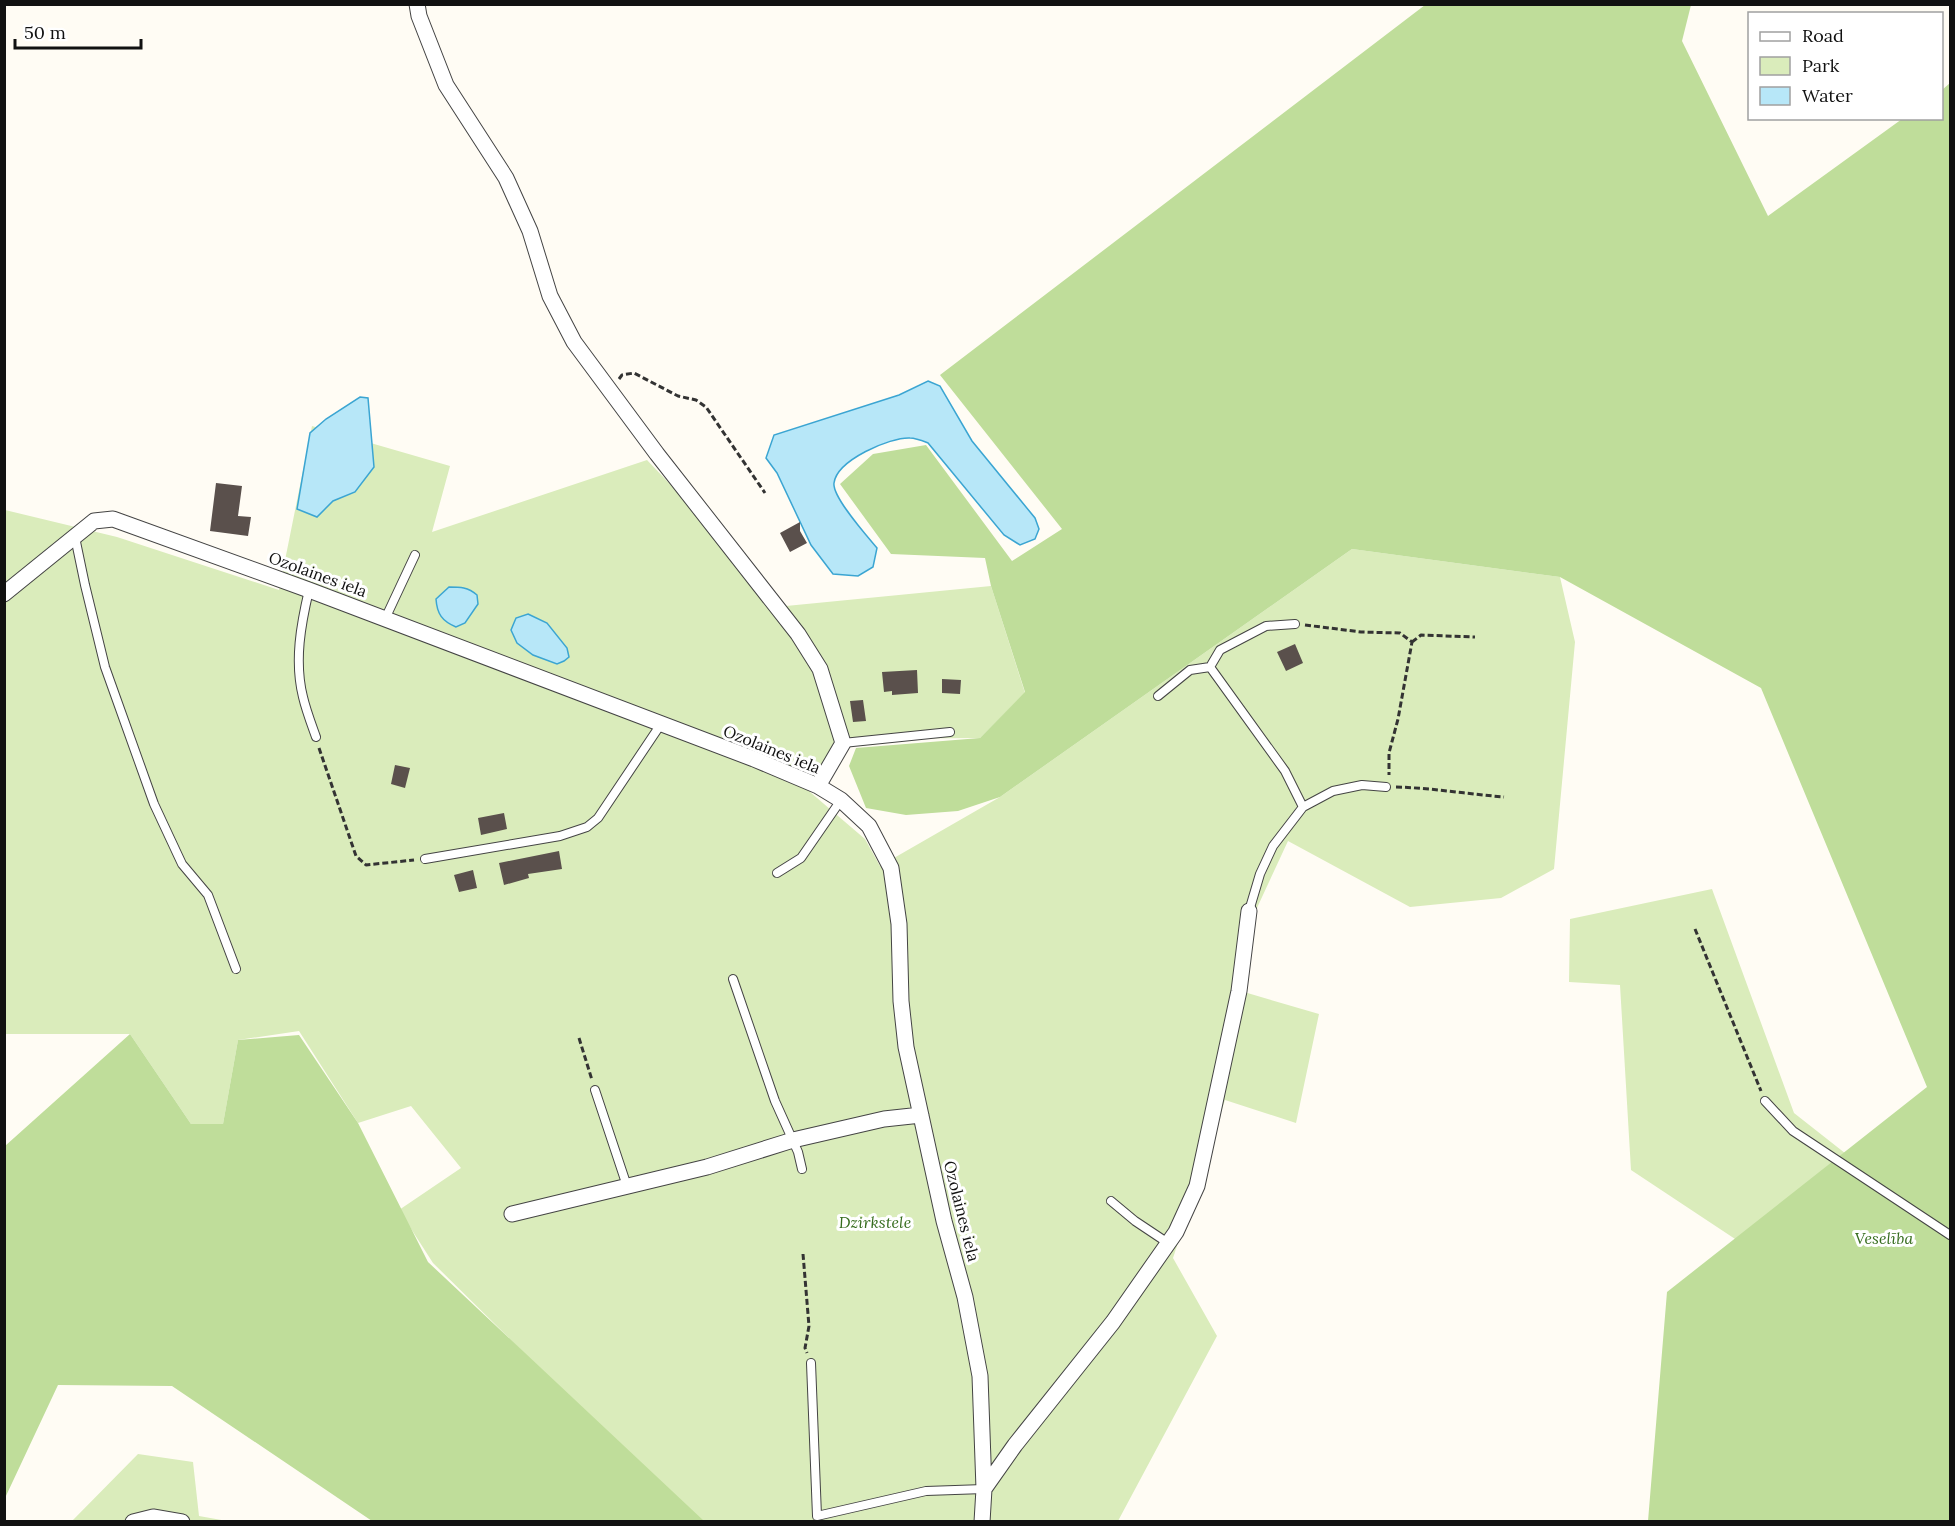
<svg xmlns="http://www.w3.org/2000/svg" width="1955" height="1526" font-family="Lora,serif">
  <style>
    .green { fill: #daecbb }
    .forest { fill: #bfdd9a }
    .water { fill: #b7e7f8; stroke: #3ba5d2; stroke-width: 1.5 }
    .building { fill: #5a504c }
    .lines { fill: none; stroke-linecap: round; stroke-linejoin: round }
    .service-casing { stroke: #444; stroke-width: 10 }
    .minor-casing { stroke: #444; stroke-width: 17 }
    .path { stroke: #333; stroke-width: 3; stroke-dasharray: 6 3; stroke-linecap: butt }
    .service { stroke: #fff; stroke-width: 8 }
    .minor { stroke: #fff; stroke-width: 15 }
    .labels { text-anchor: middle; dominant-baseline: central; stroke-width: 6; stroke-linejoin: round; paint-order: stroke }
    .street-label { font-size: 16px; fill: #111; stroke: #fff }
    .park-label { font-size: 16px; font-style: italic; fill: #356c1d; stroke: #fff }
  </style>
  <rect width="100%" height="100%" fill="#fffcf4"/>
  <path class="green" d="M312,426L450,466L432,532L647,460L786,606L991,586L1025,693L980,738L842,739L810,792L865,839L880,866L1000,797L1352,549L1560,577L1575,642L1554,869L1501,898L1410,907L1288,841L1256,910L1244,992L1319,1014L1296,1123L1225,1100L1173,1258L1217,1336L1118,1521H694L433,1263L399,1210L461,1168L411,1106L358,1123L299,1031L238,1040L223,1124H191L130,1034H5V510L117,537L279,590Z
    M1712,889L1794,1113L1869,1172L1883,1337L1631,1170L1620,985L1569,982L1570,919Z
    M138,1454L193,1462L199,1516L227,1521L71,1522Z"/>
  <path class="forest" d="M1425,5H1691L1682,41L1768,216L1902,119L1942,118V90L1950,83V1521H1648L1667,1292L1927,1087L1761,688L1560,577L1352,549L1000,797L958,811L906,815L866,808L849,766L856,748L980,738L1025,692L991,586L985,558L891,554L840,484L873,454L926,445L1012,561L1062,529L940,375Z
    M130,1034L191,1124H223L238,1040L299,1035L358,1123L428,1262L704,1521H372L172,1386L58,1385L5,1498V1146Z"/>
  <path class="water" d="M928,381L940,386L972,441L1035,518L1039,529L1035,539L1020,545L1004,535L928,443C923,441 916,438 910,438C890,437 837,460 834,483C832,497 867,536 877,548L873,567L858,576L833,574L811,545L777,473L766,458L774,435L899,395Z
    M360,397L368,398L374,467L355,492L333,501L317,517L297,509L310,433L326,419Z
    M449,587C460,587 468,587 477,595L478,604L465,623L456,627C442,621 437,614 436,599Z
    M528,614L547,623L567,648L569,657L564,661L557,664L533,655L517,643L511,630L516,618Z"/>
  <path class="building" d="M216,483L242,486L238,516L251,517L248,536L210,531Z
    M800,522V531L807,543L790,552L780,533Z
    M1295,644L1303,663L1286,671L1277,652Z
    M917,670L918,693L892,695V691L884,692L882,672Z
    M942,679L961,680L960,694L942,693Z
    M863,700L866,721L853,722L850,701Z
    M395,765L410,768L405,788L391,784Z
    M504,813L507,829L481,835L478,818Z
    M559,851L562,869L528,874L529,878L504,885L499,863Z
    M473,870L477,888L459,892L454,875Z"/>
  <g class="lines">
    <defs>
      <path id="service" d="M75,537L85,585L105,667L154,804L182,864L208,895L236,969
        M309,590C301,624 294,661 303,697C306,710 311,723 316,737
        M385,619L415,555
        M1210,667L1220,650L1266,626L1295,624
        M1158,696L1190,670L1210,667L1285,771L1303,807
        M843,743L950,732
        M425,859L560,836L587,827L598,818L661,724
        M777,873L801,858L841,800
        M1249,911L1260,874L1273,846L1303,807L1333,791L1362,785L1386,787
        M733,979L775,1101L798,1152L802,1169
        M595,1090L627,1186
        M1765,1101L1793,1131L1950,1235
        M1111,1201L1135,1221L1168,1243
        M811,1363L817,1516L926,1491L984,1489"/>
      <path id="minor" d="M417,4L419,16L446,85L506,178L530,231L550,296L574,342L657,454L798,634L820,669L843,743L818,786
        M4,594L94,521L113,519L309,590L754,759L818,786L841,800L869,826L891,868L899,924L901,1001L906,1047L944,1221L965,1297L980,1376L984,1489L982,1522
        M512,1214L707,1167L793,1140L884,1119L921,1115
        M984,1489L1015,1445L1113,1322L1176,1232L1197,1186L1239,991L1249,911
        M133,1522L153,1517L182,1522"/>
    </defs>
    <use href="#service" class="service-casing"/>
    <use href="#minor" class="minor-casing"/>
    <path class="path" d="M619,379L622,375L634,373L678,396L696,400L706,407L765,493
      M1305,625L1361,632L1400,633L1412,642L1398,719L1389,753V775
      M1412,642L1421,635L1475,637
      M319,748L356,856L366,865L414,860
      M1396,787C1432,788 1468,794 1504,797
      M1695,929L1761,1091
      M579,1038L592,1080
      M803,1254L809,1326L805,1348L807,1353"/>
    <use href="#service" class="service"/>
    <use href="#minor" class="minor"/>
  </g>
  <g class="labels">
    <g class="street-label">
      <text transform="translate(318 574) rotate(20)">Ozolaines iela</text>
      <text transform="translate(772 749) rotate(22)">Ozolaines iela</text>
      <text transform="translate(962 1211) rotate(76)">Ozolaines iela</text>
    </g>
    <g class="park-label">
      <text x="875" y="1222">Dzirkstele</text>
      <text x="1884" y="1238">Veselība</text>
    </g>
  </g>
  <rect width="1955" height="1526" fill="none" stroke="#111111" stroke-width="12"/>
  <rect x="1748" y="12" width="195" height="108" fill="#ffffff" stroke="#a0a0a0" stroke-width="1.5"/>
  <rect x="1760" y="32" width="30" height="9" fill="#ffffff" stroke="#a0a0a0" stroke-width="1.5"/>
  <text x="1802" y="42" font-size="18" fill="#111111">Road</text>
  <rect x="1760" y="57" width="30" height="18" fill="#daecbb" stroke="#a0a0a0" stroke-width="1.5"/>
  <text x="1802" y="72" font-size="18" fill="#111111">Park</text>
  <rect x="1760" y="87" width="30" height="18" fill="#b7e7f8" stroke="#a0a0a0" stroke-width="1.5"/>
  <text x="1802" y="102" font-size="18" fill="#111111">Water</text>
  <path d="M15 39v9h126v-9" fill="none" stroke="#111111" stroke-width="3"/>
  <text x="24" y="39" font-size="18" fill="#111111" stroke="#ffffff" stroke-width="4.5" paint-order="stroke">50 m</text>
</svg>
